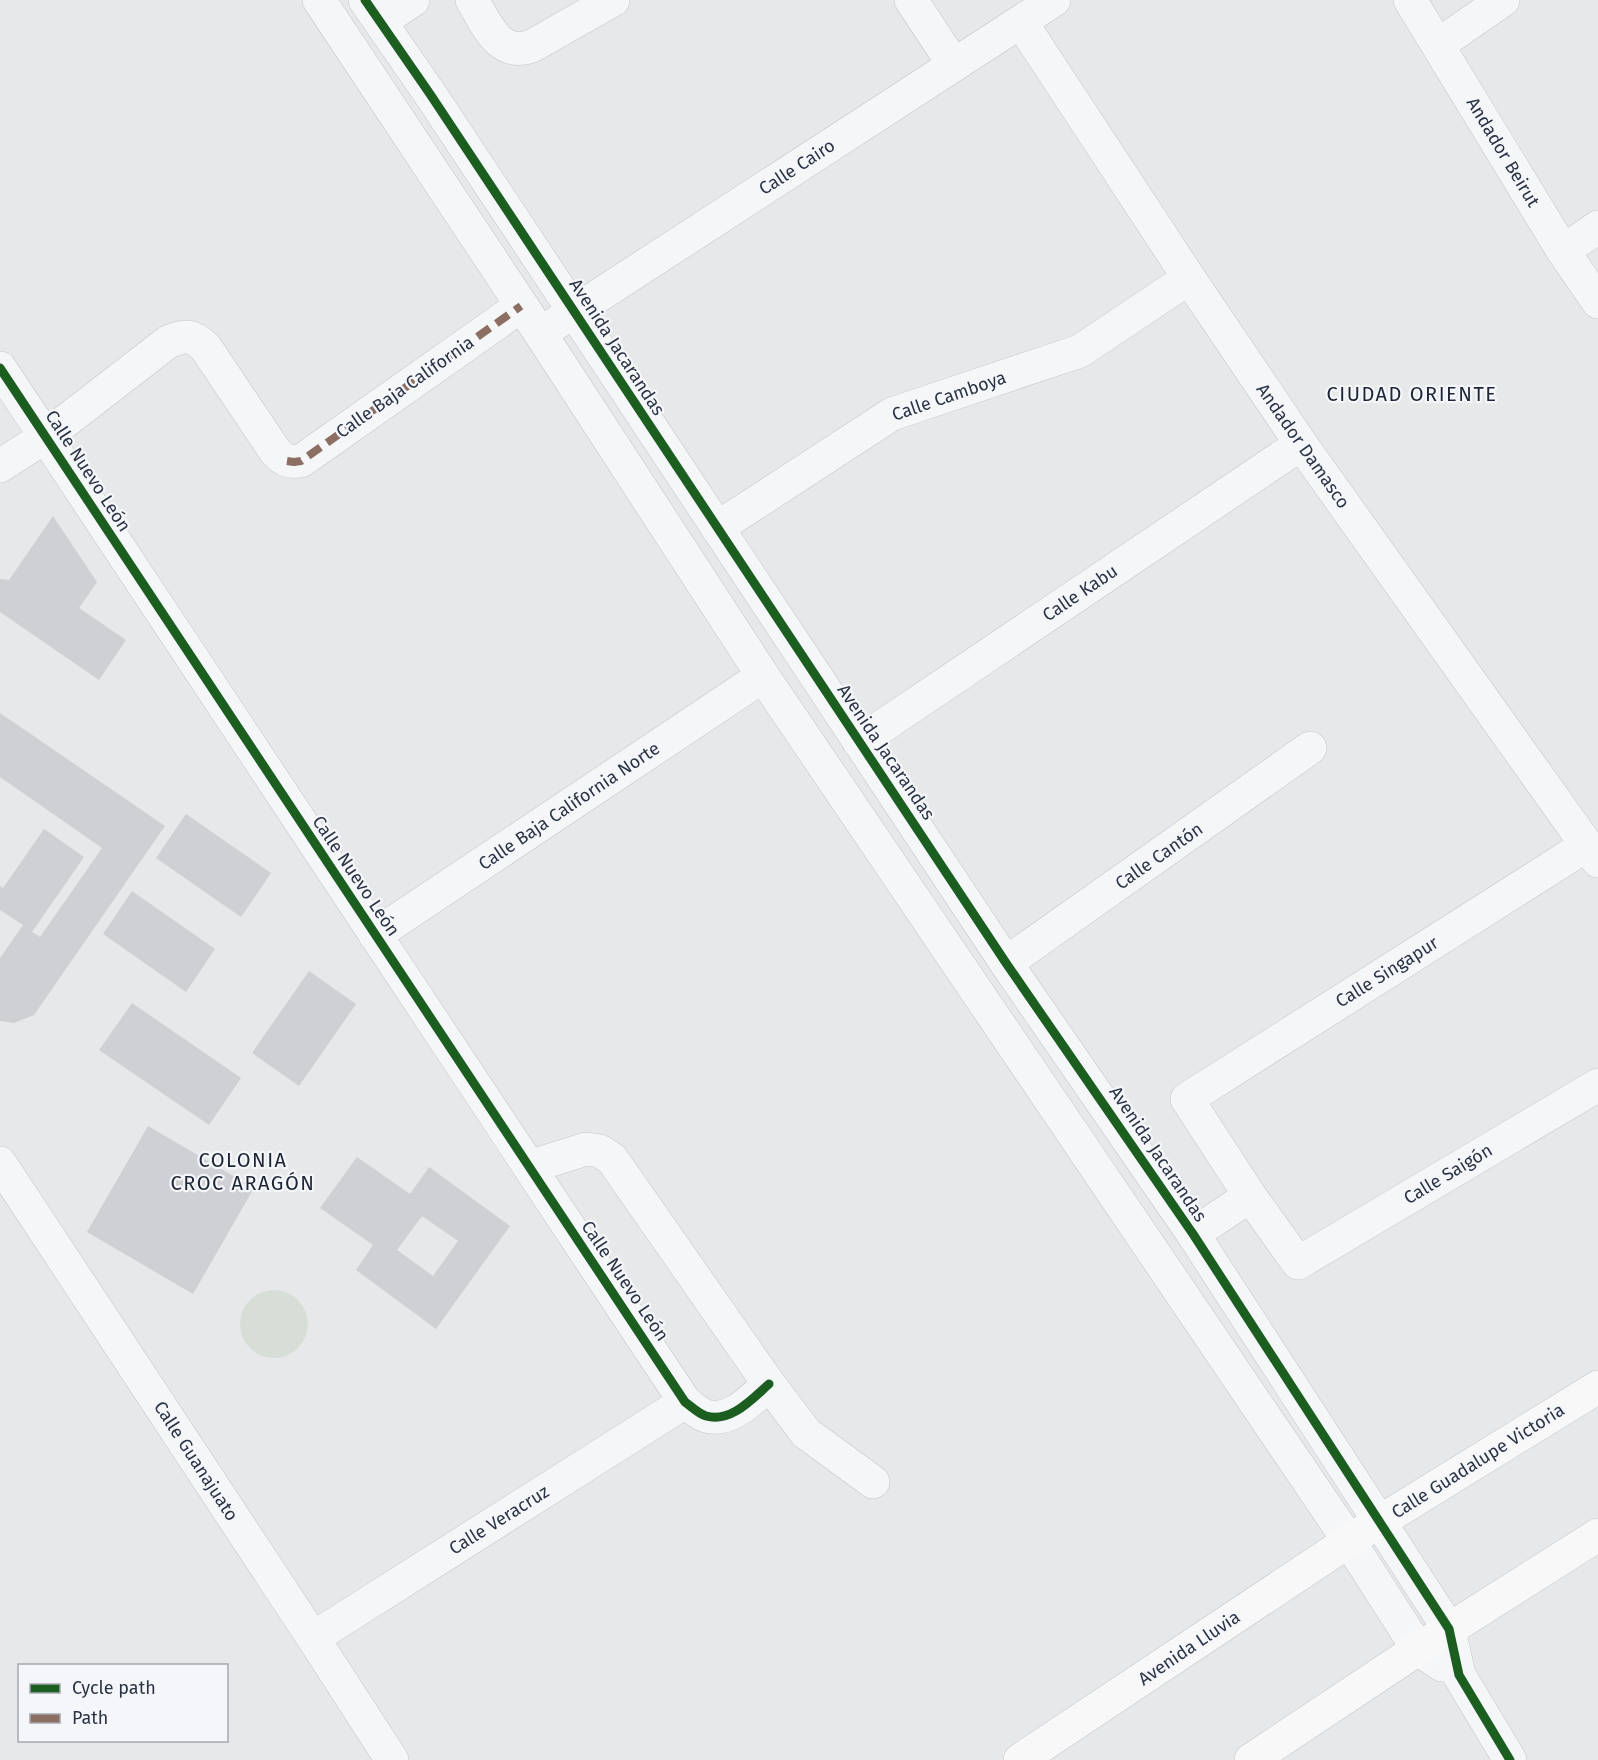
<svg xmlns="http://www.w3.org/2000/svg" width="1598" height="1760" font-family="'Fira Sans',sans-serif">
  <style>
    .green { fill: #d6ded6 }
    .building { fill: #ced0d3; fill-rule: evenodd }
    .lines { fill: none; stroke-linecap: round; stroke-linejoin: round }
    .minor-casing { stroke: #c4c6c8; stroke-width: 34 }
    .major-casing { stroke: #c2c5c8; stroke-width: 34 }
    .minor { stroke: #f5f6f7; stroke-width: 33 }
    .major { stroke: #f8f8f8; stroke-width: 33 }
    .quiet { stroke: #8d6e63; stroke-width: 8; stroke-dasharray: 15 8; stroke-linecap: butt }
    .cycleway-casing { stroke: #f4f6f9; stroke-width: 13 }
    .cycleway { stroke: #1b5e20; stroke-width: 9 }
    .labels { text-anchor: middle; dominant-baseline: central; stroke-width: 4.5; stroke-linejoin: round; paint-order: stroke }
    .street-label { font-size: 18px; fill: #2b3445; stroke: #f4f6f9 }
    .neighbourhood-label { font-size: 20px; letter-spacing: 1.5px; fill: #1d2536; stroke: #f4f6f9 }
  </style>
  <rect width="100%" height="100%" fill="#e6e8ea"/>
  <path class="green" d="M240 1324a34 34 0 1 1 68 0a34 34 0 1 1-68 0Z"/>
  <path class="building" d="M53,516L97,582L79,608L126,640L99,680L0,612V579L9,580Z
    M0,713L165,826L34,1015L14,1023L0,1021V958L23,925L0,910V886L3,888L44,829L84,857L32,932L40,937L102,848L0,777Z
    M186,814L271,873L241,917L156,858Z
    M132,891L215,949L186,992L103,934Z
    M309,971L356,1004L299,1086L252,1053Z
    M132,1003L241,1078L209,1125L99,1050Z
    M148,1126L254,1188L193,1294L87,1232Z
    M357,1157L410,1194L429,1167L510,1226L436,1329L356,1270L373,1245L320,1208ZM422,1216L458,1241L433,1276L397,1250Z"/>
  <g class="lines">
    <defs>
      <path id="minor" d="M319,0L540,333L763,676L1349,1541L1418,1649L1442,1665
        M365,0L430,94L1006,963L1193,1234L1449,1629L1459,1675L1510,1760
        M472,0C487,24 498,58 532,46L613,0
        M911,0L954,65
        M1410,0L1563,251L1598,302
        M380,22L413,0
        M1021,22L1189,278L1301,444L1598,861
        M1438,45L1503,0
        M1563,251L1598,227
        M555,324L1054,0
        M0,368L685,1402C692,1407 699,1414 706,1416C731,1423 752,1399 769,1384
        M0,466L45,437L168,342C185,334 193,335 206,348L275,451C283,460 289,463 301,461L521,306
        M717,528L892,414L1080,351L1189,278
        M859,742L1301,444
        M1587,845L1187,1099L1250,1196L1298,1263L1598,1085
        M375,935L763,676
        M1006,963L1310,748
        M0,1163L313,1638L392,1760
        M529,1167L586,1149L600,1151L612,1159L769,1384L806,1433L873,1482
        M1193,1234L1250,1196
        M313,1638L685,1402"/>
      <path id="major" d="M1020,1760L1358,1535L1598,1387
        M1251,1760L1418,1649L1598,1535"/>
    </defs>
    <use href="#minor" class="minor-casing"/>
    <use href="#major" class="major-casing"/>
    <use href="#minor" class="minor"/>
    <use href="#major" class="major"/>
    <path class="quiet" d="M287,461L294,462L301,461L521,306"/>
    <defs>
      <path id="cycleway" d="M365,0L430,94L1006,963L1193,1234L1449,1629L1459,1675L1510,1760
        M0,368L685,1402C692,1407 699,1414 706,1416C731,1423 752,1399 769,1384"/>
    </defs>
    <use href="#cycleway" class="cycleway-casing"/>
    <use href="#cycleway" class="cycleway"/>
  </g>
  <g class="labels">
    <g class="street-label">
      <text transform="translate(1503 152) rotate(59)">Andador Beirut</text>
      <text transform="translate(797 167) rotate(-33)">Calle Cairo</text>
      <text transform="translate(617 347) rotate(57)">Avenida Jacarandas</text>
      <text transform="translate(405 387) rotate(-35)">Calle Baja California</text>
      <text transform="translate(949 396) rotate(-19)">Calle Camboya</text>
      <text transform="translate(1303 446) rotate(55)">Andador Damasco</text>
      <text transform="translate(88 471) rotate(57)">Calle Nuevo León</text>
      <text transform="translate(1080 593) rotate(-34)">Calle Kabu</text>
      <text transform="translate(886 752) rotate(56)">Avenida Jacarandas</text>
      <text transform="translate(569 806) rotate(-34)">Calle Baja California Norte</text>
      <text transform="translate(1159 856) rotate(-35)">Calle Cantón</text>
      <text transform="translate(356 876) rotate(56)">Calle Nuevo León</text>
      <text transform="translate(1387 972) rotate(-32)">Calle Singapur</text>
      <text transform="translate(1158 1154) rotate(56)">Avenida Jacarandas</text>
      <text transform="translate(1448 1174) rotate(-31)">Calle Saigón</text>
      <text transform="translate(625 1281) rotate(56)">Calle Nuevo León</text>
      <text transform="translate(196 1461) rotate(57)">Calle Guanajuato</text>
      <text transform="translate(1478 1461) rotate(-32)">Calle Guadalupe Victoria</text>
      <text transform="translate(499 1520) rotate(-32)">Calle Veracruz</text>
      <text transform="translate(1189 1648) rotate(-34)">Avenida Lluvia</text>
    </g>
    <g class="neighbourhood-label">
      <text x="1412" y="394">CIUDAD ORIENTE</text>
      <text x="243" y="1160">COLONIA<tspan x="243" dy="23">CROC ARAGÓN</tspan></text>
    </g>
  </g>
  <rect x="18" y="1664" width="210" height="78" fill="#f4f6f9" stroke="#a4a8b1" stroke-width="1.5"/>
  <rect x="30" y="1684" width="30" height="9" fill="#1b5e20" stroke="#a4a8b1" stroke-width="1.5"/>
  <text x="72" y="1694" font-size="18" fill="#2b3445">Cycle path</text>
  <rect x="30" y="1714" width="30" height="9" fill="#8d6e63" stroke="#a4a8b1" stroke-width="1.5"/>
  <text x="72" y="1724" font-size="18" fill="#2b3445">Path</text>
</svg>
